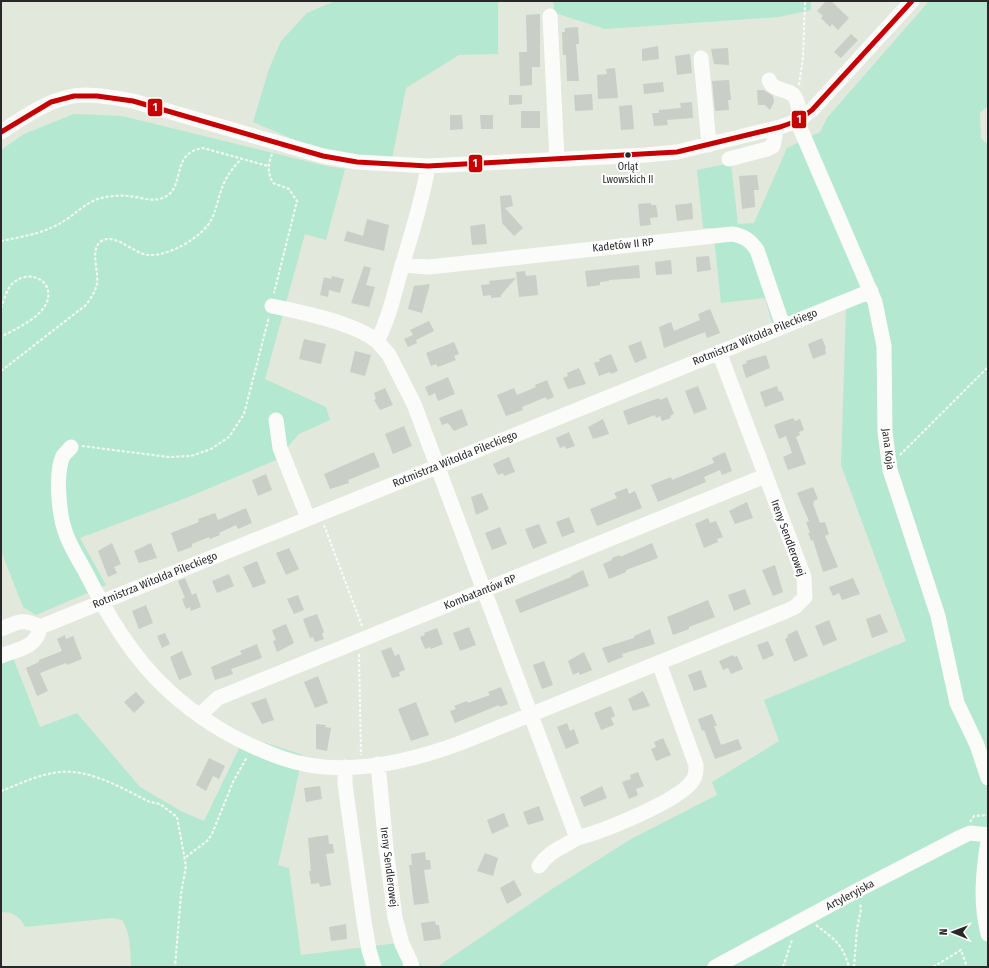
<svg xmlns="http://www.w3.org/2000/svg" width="989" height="968" font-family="'Fira Sans Condensed',sans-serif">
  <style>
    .green { fill: #b4e8d0 }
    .building { fill: #c9cec6 }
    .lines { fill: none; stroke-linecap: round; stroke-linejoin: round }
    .path { stroke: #fbfcfa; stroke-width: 2; stroke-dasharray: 3 2; stroke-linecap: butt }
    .minor { stroke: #fbfcfa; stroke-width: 15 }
    .bus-1-casing { stroke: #fff; stroke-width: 8 }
    .bus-1 { stroke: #c60000; stroke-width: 5 }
    .bus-dot { fill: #282828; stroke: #fff; stroke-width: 1.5 }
    .labels { text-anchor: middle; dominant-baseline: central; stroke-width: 4; stroke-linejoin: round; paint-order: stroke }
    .bus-label { font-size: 10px; fill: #282828; stroke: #fff }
    .street-label { font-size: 11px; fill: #282828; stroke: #fff }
    .line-badge { stroke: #fff; stroke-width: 1.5 }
    .badge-label { font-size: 11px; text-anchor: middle; font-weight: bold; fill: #fff }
  </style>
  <rect width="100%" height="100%" fill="#e2e8dc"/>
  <path class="green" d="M335,1H498V54L459,55L406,88L392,159L321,151L253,122L269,69L281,41L307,13Z
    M553,1H811V10L779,17L605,29L555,13Z
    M929,1H988V106L980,113L981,138L988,145V967H437L552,889L631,839L717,795L712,782L779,741L764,700L906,641L841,465L846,309L776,337L765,298L721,303L713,228H703L697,170L731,163L738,224L754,223L787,148L820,132L827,118Z
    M74,114L122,116L326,166L345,169L326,240L305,234L265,379L326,407L330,420L299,434L276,460L186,498L80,538L106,585L36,615L23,607L1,551V150L24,134Z
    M12,655L40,727L77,713L140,787L181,811L204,821L245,736L303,755L278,865L289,868L301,955L406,942L423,967H131C130,951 131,933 122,920L113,918L25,927C20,916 13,912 1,912V660Z"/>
  <path class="building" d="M826,1H831L849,18L838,30L832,24L830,27L821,18L823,16L817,11Z
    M540,14V67H532V85L520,86L519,52H527L526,15Z
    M578,27L579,44H576L579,81H567L566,55H563L562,32H565V28Z
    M851,34L858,40L841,58L834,52Z
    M658,46L659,59L642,61V49Z
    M728,48L729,65L714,64L711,49Z
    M690,54L692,73L677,75L675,56Z
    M615,68L618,98L598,99L597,75L607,74L606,69Z
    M729,80L731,100H728L729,110L715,111L712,81Z
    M663,82L664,92L644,94L643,84Z
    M757,90H764L773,96L774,102L770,110L765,105H758Z
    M592,94L593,110L575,111L574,95Z
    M509,95H522V104L509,105Z
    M692,102L693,118L667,120L668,125L654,126L652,113H659V110L681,108L680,103Z
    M632,105L634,129L621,130L619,106Z
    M521,111H540V128H521Z
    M450,115H462L463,129L450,130Z
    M480,115H493V129H481Z
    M757,175L759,190H754L755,207L742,209L739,176Z
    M511,195L513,206L505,208L523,228L514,236L502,223L500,196Z
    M651,203V205H656L658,217L650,218L651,225L640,226L638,204Z
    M692,203L693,219L677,221L675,205Z
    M367,219L389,225L384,251L344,241L347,231L363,236Z
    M485,224L487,244L472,245L470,226Z
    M709,256L711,270L697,272L696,257Z
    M671,260L672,274L656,275L655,262Z
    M639,265L640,278L609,280V281L600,282V285L587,287L585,271Z
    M364,266L371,268L366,285L375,287L369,307L351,303Z
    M525,271L526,276L536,275L538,295L519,297L516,272Z
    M332,276L344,279L340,293L329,290L328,297L320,295L324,277L331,279Z
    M516,278L501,295V297L491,298V295L483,296L481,285L490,284L489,281Z
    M430,284L422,313L408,309L414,286Z
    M710,309L720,333L707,338L705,332L664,348L659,327L671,322L674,331L700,320L698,314Z
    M429,321L434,331L416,340L417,343L408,347L404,339L413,335L410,330Z
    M822,338L826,348L825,349L826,354L813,359L808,344Z
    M304,339L326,344L321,364L299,359Z
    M641,341L647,358L635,363L628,346Z
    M454,342L459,354L454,356L456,360L438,367L436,364L431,366L426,353Z
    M355,351L371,355L365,376L350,372Z
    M611,354L618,371L611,374L610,372L599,376L594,363L600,361L599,359Z
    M766,355L770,368L746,378L742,365L747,363L746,361Z
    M579,368L586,384L568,389L563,378L568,376L567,373Z
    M448,377L455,394L438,401L435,393L429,396L425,387Z
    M547,380L554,397L547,400L546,397L522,407L523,410L506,416L497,395L514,388L517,395L536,387L535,385Z
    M698,386L707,409L694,414L685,391Z
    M777,386L779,392L781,391L784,400L765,407L760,392Z
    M385,388L393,405L380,410L374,400L376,399L374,393Z
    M667,397L674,414L670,416L671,418L662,421L660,416L656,418L655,415L628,425L623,411L659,398L660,400Z
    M462,409L468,425L454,431L448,423L442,425L439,418Z
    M793,418L795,421L800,419L804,430L799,432L800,435L796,437L806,464L788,470L783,457L792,453L786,436L779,439L774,425Z
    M603,419L609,434L593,439L588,427Z
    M404,426L412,446L393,454L385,434Z
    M569,432L575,446L566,449L565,446L560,448L556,438Z
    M374,452L380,467L348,480L349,483L330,489L324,474Z
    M725,452L732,471L722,475L720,470L704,477L706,482L658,502L651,485L671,477L672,480L714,463L712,458Z
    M509,457L515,472L504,476L503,473L498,475L493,464Z
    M266,474L272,490L258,496L252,480Z
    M813,487L818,499L814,501L813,504L820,523L825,522L829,534L825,536L838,567L823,572L813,540L811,541L808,533H810L806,522L809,521L797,493Z
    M627,488L629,494L635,491L642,508L597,526L590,509L617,498L614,493Z
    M482,493L489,509L476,515L471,497Z
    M747,502L753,518L735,524L729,511Z
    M246,508L252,523L238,529L236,525L219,533L220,535L210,539L209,537L192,544V547L178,552L171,533L199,522L198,519L215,513L218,520Z
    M569,517L575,532L562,537L556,522Z
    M708,518L710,523L716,521L723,537L717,539L718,542L704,548L695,524Z
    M539,524L547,543L533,549L525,529Z
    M500,527L507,544L492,550L485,533Z
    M112,543L121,564L114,567L117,573L108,577L98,551Z
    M151,543L157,558L139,563L134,551Z
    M652,543L658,558L626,570V572L609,579L603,564L612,560V558L620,555V557Z
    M289,548L299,569L286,575L276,553Z
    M257,561L266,583L253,588L243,567Z
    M775,565L783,592L773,596L762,570Z
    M583,570L589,586L520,613L515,600L571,577V576Z
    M229,574L234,586L217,593L212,581Z
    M185,578L192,595L196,593L201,607L191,611L190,607L186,609L182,599L185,598L178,581Z
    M853,578L860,594L842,600L839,593L833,596L829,587Z
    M745,589L751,604L734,611L728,595Z
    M298,595L304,610L294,614L287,599Z
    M708,600L715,617L689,627V629L673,635L667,617Z
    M146,605L153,623L139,629L132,611Z
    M317,614L324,632L322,634L324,639L315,642L313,637L310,638L303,619Z
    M880,614L888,632L872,638L866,619Z
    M829,620L837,640L823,646L815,626Z
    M286,624L294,643L277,652L273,641L276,640L272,630Z
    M469,627L476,645L460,651L453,633Z
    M437,628L443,644L431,649L430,647L425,649L420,637L425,635L424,633Z
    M650,629L655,644L622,654L623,657L608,663L602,648L634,638V636Z
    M797,630L808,656L794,662L785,639L788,637L787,635Z
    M165,633L170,644L162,648L157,636Z
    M65,635L66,639L73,636L82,659L67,665L66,663L40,673L48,691L37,696L26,668L39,662V660L62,651L57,639Z
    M768,641L774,655L763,660L757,645Z
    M257,644L262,658L231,669L233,674L215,680L211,667L242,654L240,651Z
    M391,647L395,656L399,654L405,670L399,672L400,676L392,678L381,651Z
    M182,651L192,675L179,680L170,657Z
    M584,652L592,670L580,675L579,672L573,675L568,661Z
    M733,655L734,657L737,656L743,669L731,674L728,668L723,670L719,661Z
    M544,661L553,685L542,689L533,665Z
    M701,670L707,687L694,691L688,675Z
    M318,676L328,703L315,708L304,682Z
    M501,687L508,704L500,707L499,705L455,723L450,711L456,709L454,706L467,701L468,703L490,695L488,692Z
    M643,691L650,706L633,711L628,699Z
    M136,692L145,702L134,713L124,702Z
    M266,698L274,720L262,724L251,703Z
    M416,702L429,735L411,741L398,709Z
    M611,706L615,716L611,718L614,725L601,730L594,713Z
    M712,714L717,726H714L721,745L738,739L742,749L715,759L704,730L702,731L698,719Z
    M567,723L570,731L574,729L579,743L566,749L557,727Z
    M316,724L326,725L325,727L331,728L327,751L316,749Z
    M663,738L671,755L656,761L651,749L656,747L654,742Z
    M209,758L225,766L219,779L213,776L206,791L196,785Z
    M638,772L644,786L636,789L638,795L629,799L622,782L631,779L630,775Z
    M320,786L322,799L306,802L304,788Z
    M602,786L607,798L584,807L580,797Z
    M539,806L544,820L528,825L523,812Z
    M504,813L509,826L492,834L487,820Z
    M328,835L329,844H333L334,853L326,854L331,885L320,887L319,883L311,884L309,871H311L308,838Z
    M425,852L426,860H430L431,869L424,870L429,903L414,905L409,865H412L411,854Z
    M485,853L498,858L493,876L477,871Z
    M514,880L522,895L507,904L500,888Z
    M435,921L436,925H439L441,939L424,941L421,923Z
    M346,924L347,939L331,941L329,927Z"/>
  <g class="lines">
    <path class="path" d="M799,85L803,58L805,1
      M272,154C268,165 267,172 273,183L289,189L297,201L274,293
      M1,241C20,237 40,234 57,225C72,218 85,202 101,198C110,196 120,195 129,196C140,197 154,203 165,197C186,186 170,153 203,148L268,166
      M1,308C4,301 6,291 11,285C31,264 62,286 42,310C32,322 15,329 1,337
      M1,371L86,305C91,298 95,292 97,284C99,272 90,251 100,242C114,231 134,254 148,255C163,256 182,247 194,238C220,219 213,206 225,181C229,172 235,166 241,159
      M82,446L169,457L191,456L211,449L229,437L244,414L269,317
      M900,455L988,367
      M324,525L362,626
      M359,654L361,755
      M1,791C20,784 39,774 60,772C91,769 123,789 150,802L160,804L177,817L186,866L181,894L175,967
      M970,822L974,816L988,815
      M186,857L207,841L212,834L233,782L247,757
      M816,925C835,940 842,943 849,967
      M783,967L792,940
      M854,967L857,929L861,909L860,903
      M933,967L961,950L967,967"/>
    <path class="minor" d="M550,16L557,159
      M701,58L709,145
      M769,80C773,92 789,88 795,97C798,102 799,112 802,118
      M797,121L875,302L884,346L885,432L890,470L938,616L957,703L977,745L988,778
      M1,132C26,116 54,95 85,95C101,95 117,98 133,101L323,156L357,162L428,166L646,155L677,152L780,127L797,121L812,110L912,1
      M729,159L767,149L773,146L775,136L774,129
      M428,166C423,199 412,231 403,263C395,289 390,317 377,341L389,355L414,404L577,838C601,832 680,801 693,780C696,776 696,771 696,765L659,663
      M402,265L429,267L732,234C744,236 750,240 757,250L783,326
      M272,306C302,312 354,323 377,341
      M276,420L280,448L308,518
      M71,447C69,450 65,453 63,456C55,473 59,514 65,531C69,544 77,557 84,569C106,613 133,659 170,692C202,721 242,744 282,758C340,779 407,763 463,742L784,612L795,607L805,597L804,577L719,352
      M1,629C18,622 22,618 40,627L55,621L871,291
      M1,656C18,649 37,648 40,627
      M200,715L218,698L765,476
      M378,764L386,848L395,918L402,944L412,965L410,967
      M345,767V784L364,921L369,950L374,967
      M988,841C983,873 980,902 988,934
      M539,866C550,850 562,848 577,838
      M715,967L858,890L961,837L970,833L988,835"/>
    <defs>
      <path id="bus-1" d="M1,132L51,102L74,96H97L133,101L323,156L357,162L428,166L677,152L780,127L797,121L812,110L912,1"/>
    </defs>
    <use href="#bus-1" class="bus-1-casing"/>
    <use href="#bus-1" class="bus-1"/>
  </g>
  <circle class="bus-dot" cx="628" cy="155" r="3.5"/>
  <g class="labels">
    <g class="bus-label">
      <text x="628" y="167">Orląt<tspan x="628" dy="13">Lwowskich II</tspan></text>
    </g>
    <g class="street-label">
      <text transform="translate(623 245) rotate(-6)">Kadetów II RP</text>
      <text transform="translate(755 337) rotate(-22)">Rotmistrza Witolda Pileckiego</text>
      <text transform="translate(888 449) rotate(83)">Jana Koja</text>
      <text transform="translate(455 459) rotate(-22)">Rotmistrza Witolda Pileckiego</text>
      <text transform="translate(788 538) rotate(70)">Ireny Sendlerowej</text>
      <text transform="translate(155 580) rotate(-22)">Rotmistrza Witolda Pileckiego</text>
      <text transform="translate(480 592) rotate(-22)">Kombatantów RP</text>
      <text transform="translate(389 867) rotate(83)">Ireny Sendlerowej</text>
      <text transform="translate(850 895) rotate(-28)">Artyleryjska</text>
    </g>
  </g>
  <g class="line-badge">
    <rect x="147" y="98" width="16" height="19" rx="4" fill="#c60000"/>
    <rect x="791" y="110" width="16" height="19" rx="4" fill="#c60000"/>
    <rect x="468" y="154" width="15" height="19" rx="4" fill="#c60000"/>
  </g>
  <g class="badge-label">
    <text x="155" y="111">1</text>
    <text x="799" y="123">1</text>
    <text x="475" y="167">1</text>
  </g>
  <rect width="989" height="968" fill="none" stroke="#282828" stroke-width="4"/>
  <g transform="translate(953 932) rotate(271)" stroke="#ffffff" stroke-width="3" paint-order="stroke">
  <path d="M0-3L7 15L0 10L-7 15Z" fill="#282828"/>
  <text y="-6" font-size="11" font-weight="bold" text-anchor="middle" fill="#282828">N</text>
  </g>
</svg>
